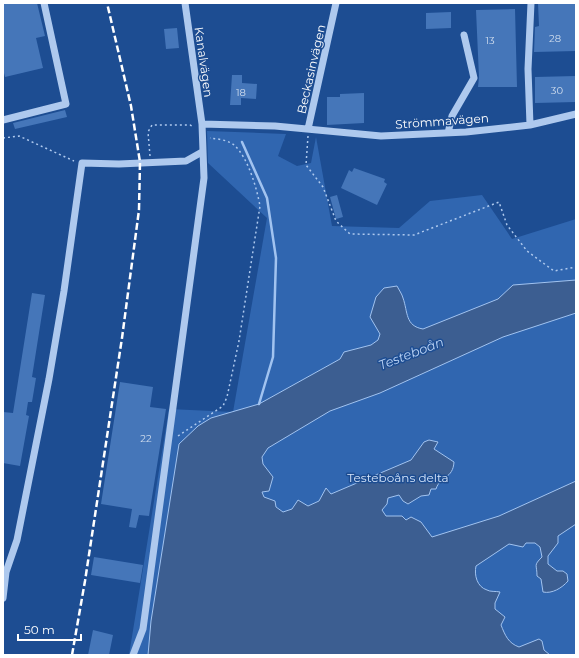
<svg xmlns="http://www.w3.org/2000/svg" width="579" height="658" font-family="Montserrat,sans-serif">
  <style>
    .green { fill: #3066b0 }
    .water { fill: #3c5e91; stroke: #a1c3f0 }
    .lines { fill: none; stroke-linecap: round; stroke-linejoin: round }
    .stream { stroke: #a1c3f0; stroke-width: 2.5 }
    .building { fill: #4576b9 }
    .path { stroke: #aec9ee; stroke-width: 1.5; stroke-dasharray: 2 3; stroke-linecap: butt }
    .minor { stroke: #aec9ee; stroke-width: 7 }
    .rail { stroke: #fff; stroke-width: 2.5; stroke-dasharray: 7 3; stroke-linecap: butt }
    .labels { text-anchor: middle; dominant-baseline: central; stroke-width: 3; stroke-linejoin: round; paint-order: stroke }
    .number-label { font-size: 10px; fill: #d0ddee }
    .street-label { font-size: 12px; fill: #fff; stroke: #1d4d92 }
    .park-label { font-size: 12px; fill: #d4e4fa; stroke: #1d4d92 }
    .water-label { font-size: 13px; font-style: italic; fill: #bad3f5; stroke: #1d4d92 }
  </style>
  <rect width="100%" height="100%" fill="#1d4d92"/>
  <path class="green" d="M207,131L286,134L278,156L297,166L311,163L316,137L332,226L399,228L430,201L482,195L512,239L576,219V655H129L169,409L233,412L267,218L208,163Z"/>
  <path class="water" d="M576,280V313L503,337L380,393L330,411L268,448L262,457L263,464L273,477L269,491L262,492L264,497L275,501L276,507L283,512L292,509L298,500L308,506L319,501L326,488L331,494L411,460L424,442L429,440L438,442L434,449L454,462C453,479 440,476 436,489H431L429,495L421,496L408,504L403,501L399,495L388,498L387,504L382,510L386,516H402L406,520L411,517L421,522L432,537L499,516L576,481V524L558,536V543L548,556V564L557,571H563L567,574L568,581C562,588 552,594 543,592L541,579L537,576C537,564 533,566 542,557L540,547L535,543H526L523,547L509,544L476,566C474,575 477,587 487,590C490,592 496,591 500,592L495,603V609L505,617L501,625C505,635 508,643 519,647L539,639L542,641L544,650L550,655H148L151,621L179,444L198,426L211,418L259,404L340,359L344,352L371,345L378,340L380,334L370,317L376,297L384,288L397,286C399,290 402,294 403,298C408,312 405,326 423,329L498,299L513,285Z"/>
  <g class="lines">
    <path class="stream" d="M242,142L267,198L276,258L273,357L259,404"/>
  </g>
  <path class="building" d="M3,3H37L45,36L36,38L43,68L5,77L3,69Z
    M538,3H576V51L534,52L535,27L539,26Z
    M515,9L517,87H478L479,77L476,10Z
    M451,12V28L426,29V13Z
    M177,28L179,48L166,49L164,29Z
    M232,75H242V83L257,84L256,99L241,98V105H230Z
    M576,76V102L535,103V77Z
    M364,93V123L327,125V97H340V94Z
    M65,110L67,117L15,129L13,123Z
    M354,168L385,179L384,182L387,184L377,205L341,188L349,170L352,172Z
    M337,195L343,217L336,219L330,197Z
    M32,293L45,295L32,377L36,378L32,402H28L26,415L29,416L20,466L3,463V412L13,413Z
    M120,382L153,387L150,407L166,409L149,516L139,515L136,528L129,527L132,509L101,504Z
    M94,557L143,565L140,583L91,575Z
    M93,630L113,635L109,655H88Z"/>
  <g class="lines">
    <path class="path" d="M308,136L306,165L323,187L336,221L350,234L414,235L499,202L507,225L527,251L554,271L576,267
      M3,138L19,136L74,161
      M150,156L148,132L152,125H190L194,127
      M178,436L223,406L227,397L239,341L260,206C257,189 248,157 234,145C228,140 218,139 210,138"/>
    <path class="minor" d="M3,120L66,104L44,3
      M202,124L275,126L381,136L466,132L530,125L576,114
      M530,125L528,69L531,3
      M308,129L336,3
      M448,133L452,116L474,78L464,35
      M3,598L6,572L17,540L49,379L64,291L82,163L119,164L186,161L202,152
      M133,655L143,629L204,178L202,124L185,3"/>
    <path class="rail" d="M72,655L85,581L122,338L139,210L140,162L131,106L107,3"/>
  </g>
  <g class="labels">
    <g class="number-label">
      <text x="555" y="38">28</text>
      <text x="490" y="40">13</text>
      <text x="557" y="90">30</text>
      <text x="241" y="92">18</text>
      <text x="146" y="438">22</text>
    </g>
    <g class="street-label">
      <text transform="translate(204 62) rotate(82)">Kanalvägen</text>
      <text transform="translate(311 69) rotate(-77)">Beckasinvägen</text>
      <text transform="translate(442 121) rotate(-4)">Strömmavägen</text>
    </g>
    <g class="park-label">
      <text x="398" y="477">Testeboåns delta</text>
    </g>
    <g class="water-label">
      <text transform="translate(411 353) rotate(-21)">Testeboån</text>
    </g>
  </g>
  <rect width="579" height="658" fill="none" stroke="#ffffff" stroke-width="8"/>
  <path d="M18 634v6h63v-6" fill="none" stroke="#ffffff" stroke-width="2"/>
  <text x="24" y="634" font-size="12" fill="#ffffff" stroke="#1d4d92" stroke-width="3" paint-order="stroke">50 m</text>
</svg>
